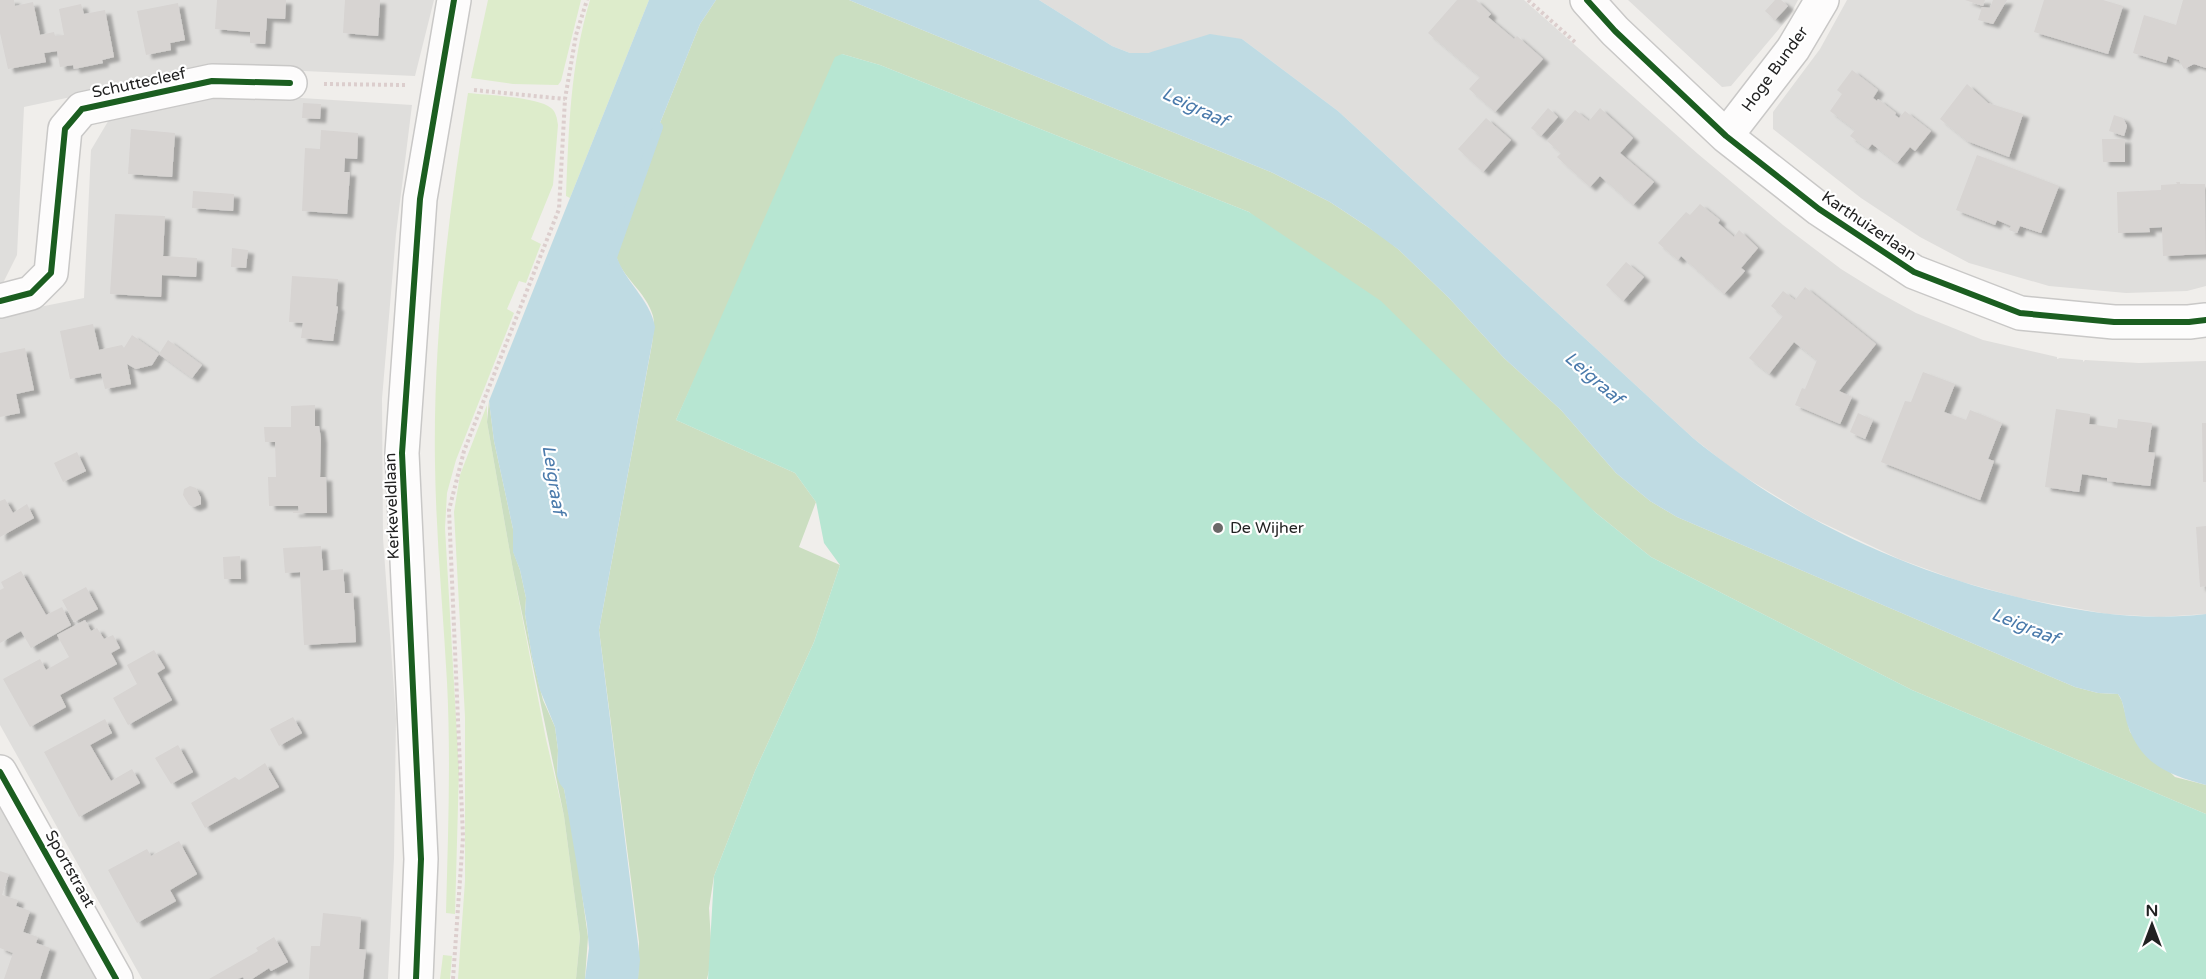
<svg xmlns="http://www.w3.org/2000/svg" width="2206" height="979" font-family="'Varela Round',sans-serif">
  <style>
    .residential { fill: #dfdedc }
    .grass { fill: #ddeccb }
    .forest { fill: #cbdec1 }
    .pitch { fill: #b7e6d2 }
    .water { fill: #bfdbe3 }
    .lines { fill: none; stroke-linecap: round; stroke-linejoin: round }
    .stream { stroke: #bfdbe3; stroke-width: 10 }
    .building { fill: #d7d4d2; filter: url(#shadow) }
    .minor-casing { stroke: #c9c8c7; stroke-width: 36 }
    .path { stroke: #dccecd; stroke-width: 4; stroke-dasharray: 3 3; stroke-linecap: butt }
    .minor { stroke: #fdfcfc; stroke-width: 33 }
    .cycleway-casing { stroke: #fff; stroke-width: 10 }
    .cycleway { stroke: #1b5e20; stroke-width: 6 }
    .poi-dot { fill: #6a6968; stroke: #fff; stroke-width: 2 }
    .labels { text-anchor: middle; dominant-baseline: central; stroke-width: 4.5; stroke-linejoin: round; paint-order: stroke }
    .street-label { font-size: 16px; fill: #222; stroke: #fff }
    .poi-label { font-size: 16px; fill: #222; stroke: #fff; text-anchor: start }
    .water-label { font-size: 18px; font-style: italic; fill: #4a7aab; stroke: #fff }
  </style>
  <defs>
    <filter id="shadow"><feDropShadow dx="6" dy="4" stdDeviation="1.5" flood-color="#0004"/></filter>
  </defs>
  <rect width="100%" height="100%" fill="#f0eeeb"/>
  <path class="residential" d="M0,0H434L415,76L212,67L24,107L17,255L3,283L0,284Z
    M1039,0H1524L1698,154L1783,225L1841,269L1878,292L1916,313L1983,340L2057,357V359L2060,358L2083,360V362L2085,360L2139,363L2206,361V614L2160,617L2107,614L2020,598L1959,581L1899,559L1810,517L1735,471L1693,438L1338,111L1242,39L1148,53H1130L1112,46Z
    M1628,0H1798L1789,17L1731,86L1722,87Z
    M1847,0H2206V286L2187,291L2126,293L2049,286L1969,263L1920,237L1861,198L1773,129V112L1820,49Z
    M221,93L412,105L396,234L382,399L383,538L396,718L394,858L388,979H142L0,725V315L84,298L91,150L110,118Z
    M0,806L96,979H0Z"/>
  <path class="grass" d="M488,0H581L561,81L558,85L513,84L471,78Z
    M590,0H649L570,198L566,196C569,126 570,67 590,0Z
    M468,93C486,95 539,97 551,108C556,112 557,118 558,125L553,185L531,239L541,244L526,283L519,281L507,309L514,313L456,460L447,493L445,528L459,770L455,914L446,913C448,836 451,759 447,682C443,609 436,537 435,464C433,339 448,216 468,93Z
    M487,405V422L513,570L546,739L564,816L580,937L576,979H458L465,881V717L454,512L460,475Z
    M443,955L452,956L450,979H440Z"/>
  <path class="forest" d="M716,0H849L1273,173L1330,202L1383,237L1399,250L1449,298L1504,358L1561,410L1616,473L1650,501L1677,517L2075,687L2098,693L2118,694L2122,701L2130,732L2175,777L2206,785V814L1912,690L1651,557L1596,513L1249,212L880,65L842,54L676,420L795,473L816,502L799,547L840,565L814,642L755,771L714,876L709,908L712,958L707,979H638L639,942L599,630L652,344C653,335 655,324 653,316C644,283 602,269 618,227L700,24Z
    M489,401L494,441L513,529V551L520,570L526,598L525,614L532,657L543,700L555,727L558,750L557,772L564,789L576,851L588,937L585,979H576L580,937L564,816L513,570L487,422Z"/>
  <path class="pitch" d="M842,54L880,65L1249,212L1381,301L1596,513L1651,557L1912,690L2206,814V979H708L714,876L755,771L814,642L840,565L824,543L816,502L795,473L676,420L835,57Z"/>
  <path class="water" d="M649,0H716L700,24L618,227C602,268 649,290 655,327L599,630L640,960L638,979H585L589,948L587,925L564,789L560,784L557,776L558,750L555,727L540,690L532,657L525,614L526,598L520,570L513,552V529L494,441L489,401Z
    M849,0H1039L1112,46L1130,53H1148L1210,34L1242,39L1338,111L1693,438C1793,520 1913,575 2039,602C2094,614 2150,621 2206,614V785C2169,775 2142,765 2128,726C2124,716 2125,703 2118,694L2098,693L2075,687L1677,517L1650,501L1616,473L1561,410L1504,358L1449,298L1399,250L1365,225L1330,202L1273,173Z"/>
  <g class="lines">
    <path class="stream" d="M611,260L658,127"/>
  </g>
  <path class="building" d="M0,0H14L15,6L33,2L40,35L54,32L55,36L64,35L59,9L81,4L84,14L105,10L114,57L102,60L103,63L74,69L73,65L60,67L57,51L44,53L46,62L8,69L0,33Z
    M217,0H286L285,19L267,18L265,44L250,43V32L215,29Z
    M345,0H380L378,36L343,33Z
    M1457,0H1476L1491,14L1488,17L1514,39L1517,36L1543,59L1495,112L1469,89L1480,77L1428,33Z
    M1775,0H1781L1788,6L1775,20L1765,11Z
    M1965,0H1985L1983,6Z
    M1993,0H2007L1993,24L1978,20L1982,7L1990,8Z
    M2044,0H2103L2123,6L2108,54L2034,32Z
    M2183,0H2206V68L2194,64L2184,69L2179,60L2168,56L2166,63L2133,53L2144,15L2176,25Z
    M178,3L185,40L170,43L171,50L146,55L137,11Z
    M1852,70L1878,90L1873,98L1877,101L1878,99L1896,113L1895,115L1899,118L1905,111L1931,131L1915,151L1910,147L1897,163L1872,144L1868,149L1850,136L1855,130L1830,111L1842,94L1837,90Z
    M1967,84L1988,103L2023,114L2009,157L1967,141L1940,119Z
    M303,103L321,104L320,119L302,118Z
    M1548,108L1558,117L1541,136L1531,128Z
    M1600,108L1633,138L1620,153L1654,182L1633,205L1600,176L1590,187L1557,157L1561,153L1547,141L1575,110L1589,121Z
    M2114,115L2123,118L2127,126L2124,136L2109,131Z
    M1486,118L1511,140L1483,172L1458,149Z
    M131,129L175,133L172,177L128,174Z
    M321,130L358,133L357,159L345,158L344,172H350L347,214L302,211L305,148L320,149Z
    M2102,139H2125V162H2103Z
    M1977,155L2059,186L2041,233L2020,226L2017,233L2009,230L2011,226L1997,220L1995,225L1956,210Z
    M2176,182H2180V184H2205L2206,254L2163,256L2162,227L2149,228L2150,232L2118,233L2117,192L2161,190V185L2177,184Z
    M193,191L234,194L233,211L192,208Z
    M1700,204L1720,220L1718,223L1734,237L1739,230L1758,248L1741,268L1745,271L1724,294L1681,256L1678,260L1658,243L1686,212L1690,215Z
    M115,214L165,216L163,256L197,258L196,277L162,275L161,297L110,294Z
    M232,248L248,250L246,268L231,267Z
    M1626,262L1644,277L1623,301L1606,285Z
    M292,276L338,279L336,306L338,307L333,341L301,338L303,323L289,322Z
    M1805,287L1876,344L1839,391L1852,397L1840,424L1795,405L1802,388L1805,389L1817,360L1794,342L1769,374L1749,358L1783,316L1771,306L1783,291L1795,300Z
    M93,324L99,350L122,345L124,348L132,335L159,354L152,365L136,369L127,364L131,384L105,389L101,373L70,379L60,331Z
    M168,340L202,365L192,378L159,354Z
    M25,348L34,390L16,394L20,413L0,417V353Z
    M1923,372L1955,384L1944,412L1966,420L1970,410L2002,423L1988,459L1994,461L1980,500L1881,462L1905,401L1911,402Z
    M315,405V426H319L321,439L320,477H326L327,513H293V511H299L298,506H269L268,477H276L275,442H265L264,427H291V406Z
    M2056,409L2090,414L2089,424L2117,428L2118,419L2152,423L2148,452L2155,453L2150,486L2107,481V478L2082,474L2079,492L2045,487Z
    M1858,413L1873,420L1865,439L1850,432Z
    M2202,423H2206V482H2203Z
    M77,452L86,471L63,482L54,463Z
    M190,486L196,488L201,498V504L194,507L189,505L183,495L184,489Z
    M5,499L13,513L27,504L34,518L0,537V501Z
    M2206,526V586L2200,587L2196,527Z
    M321,546L323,571L343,569L345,593H353L356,642L304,645L300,572L285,573L283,548Z
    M240,556L241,579H224L223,557Z
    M21,571L46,615L62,607L71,625L31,648L21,631L0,643V590L4,588L1,582Z
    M86,587L98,609L74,622L62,600Z
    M85,620L91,631L97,628L104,639L113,635L120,648L111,653L117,664L60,695L66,707L30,727L3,679L40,659L46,670L69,657L57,635Z
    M154,650L165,668L157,673L172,700L128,725L113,698L137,684L127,665Z
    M293,717L302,733L279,746L270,729Z
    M105,719L112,733L90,745L111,781L132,769L140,783L79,817L44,752Z
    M178,745L193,772L171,784L155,758Z
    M265,763L279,787L205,828L191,803L235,777L239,780Z
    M179,841L197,874L170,890L176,901L137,923L108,870L147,849L151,856Z
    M0,871L9,874L2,895L18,900L16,906L30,911L23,932L38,937L36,943L50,948L40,979H4L13,953L0,948Z
    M323,913L361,917L359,949L366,950L363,979H309L311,946H320Z
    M274,937L288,962L271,971L269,968L252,979H244L243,977L238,979H209L258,951L256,948Z"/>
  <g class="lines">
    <defs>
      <path id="minor" d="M1587,0L1615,31L1726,136L1819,209L1914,272L2020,313L2114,322H2189L2206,320
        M1726,136L1793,49L1822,0
        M0,301L31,293L51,273L65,129L82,109L212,81L290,83
        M0,772L116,979
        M416,979L421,859L402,453L420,199L454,0"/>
    </defs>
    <use href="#minor" class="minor-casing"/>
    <path class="path" d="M1528,0L1577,44
      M324,84L406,85
      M474,90L565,99
      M453,979L463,837L449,510L464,451L559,209L565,99L576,35L587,0"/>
    <use href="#minor" class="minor"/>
    <defs>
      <path id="cycleway" d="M1587,0L1615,31L1726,136L1819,209L1914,272L2020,313L2114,322H2189L2206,320
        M0,301L31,293L51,273L65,129L82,109L212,81L290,83
        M0,772L116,979
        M416,979L421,859L402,453L420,199L454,0"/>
    </defs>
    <use href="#cycleway" class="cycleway-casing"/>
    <use href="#cycleway" class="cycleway"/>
  </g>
  <circle class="poi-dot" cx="1218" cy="528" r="6"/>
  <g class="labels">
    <g class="street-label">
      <text transform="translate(1775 69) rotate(-54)">Hoge Bunder</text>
      <text transform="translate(139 83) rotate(-12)">Schuttecleef</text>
      <text transform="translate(1869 226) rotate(34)">Karthuizerlaan</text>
      <text transform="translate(392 506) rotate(-92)">Kerkeveldlaan</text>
      <text transform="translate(70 869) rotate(61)">Sportstraat</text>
    </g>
    <g class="poi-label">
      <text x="1230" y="528">De Wijher</text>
    </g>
    <g class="water-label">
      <text transform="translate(1195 107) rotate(25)">Leigraaf</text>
      <text transform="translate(1594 378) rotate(41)">Leigraaf</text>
      <text transform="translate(554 480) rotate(81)">Leigraaf</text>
      <text transform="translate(2025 626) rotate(22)">Leigraaf</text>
    </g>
  </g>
  <g transform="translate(2152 925)" stroke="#ffffff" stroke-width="4.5" paint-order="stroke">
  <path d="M0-4.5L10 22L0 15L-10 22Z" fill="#222222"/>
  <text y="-9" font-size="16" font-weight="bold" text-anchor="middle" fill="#222222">N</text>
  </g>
</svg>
